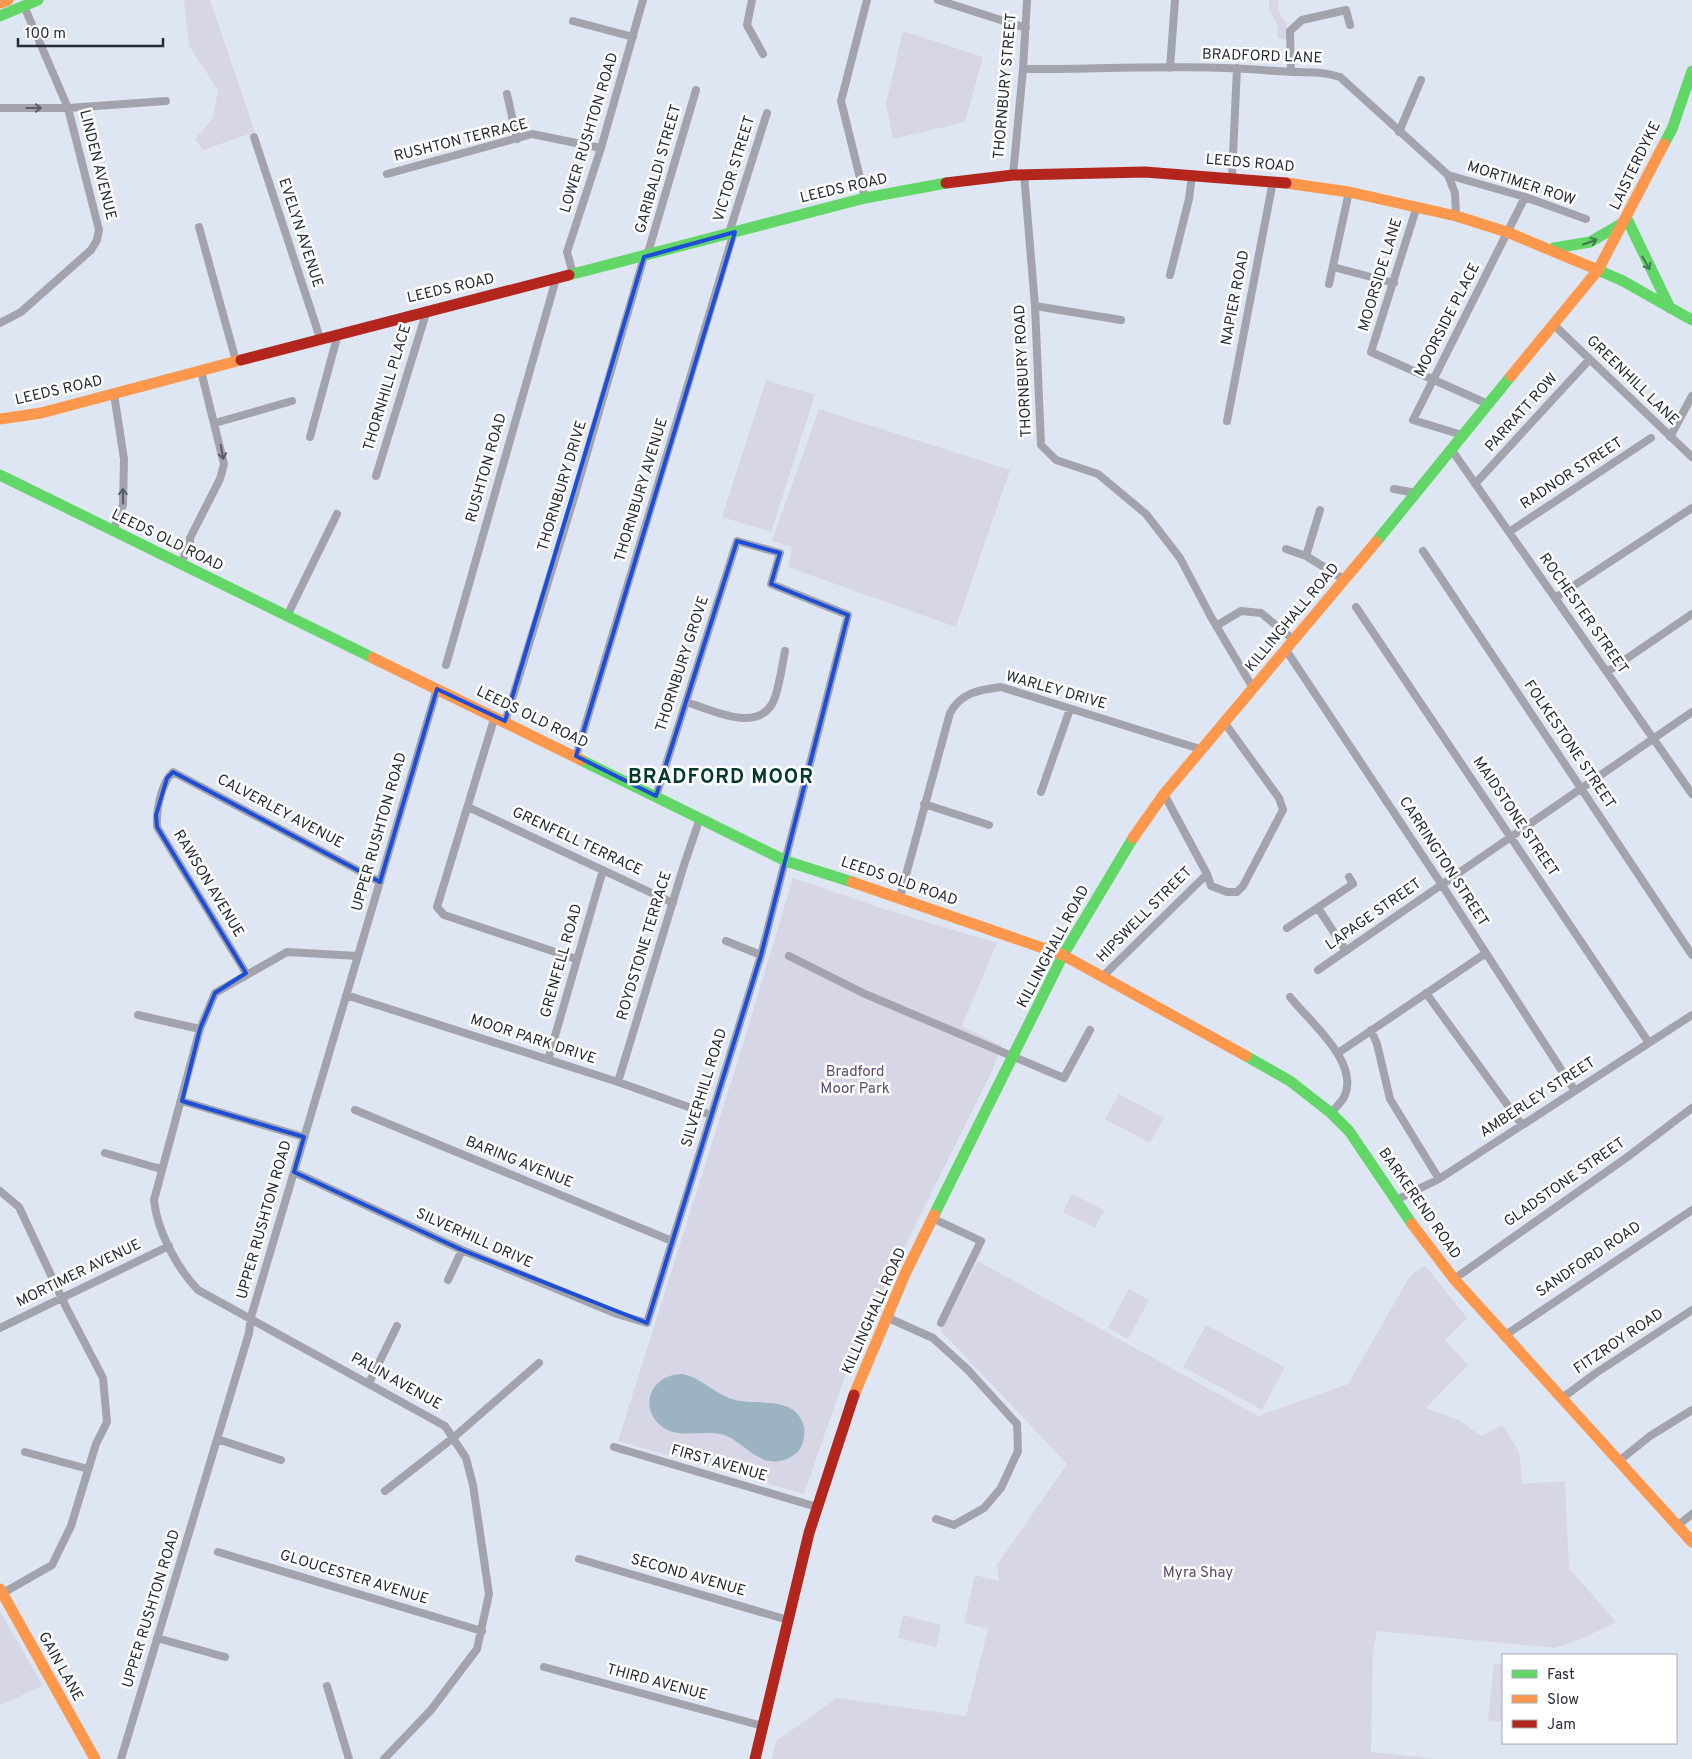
<svg xmlns="http://www.w3.org/2000/svg" width="1692" height="1759" font-family="Overpass,sans-serif">
  <style>
    .green { fill: #d7d6e6 }
    .water { fill: #9cb4c1 }
    .lines { fill: none; stroke-linecap: round; stroke-linejoin: round }
    .street { stroke: #a2a3ad; stroke-width: 8 }
    .fast { stroke: #63d668; stroke-width: 11 }
    .slow { stroke: #ff974d; stroke-width: 11 }
    .jam { stroke: #b3261e; stroke-width: 11 }
    .oneway { stroke: #585c67 }
    .oneway2 { stroke: #42794e }
    .marked { fill: none; stroke: #1d4ed8; stroke-width: 4; stroke-linejoin: round }
    .labels { text-anchor: middle; dominant-baseline: central; stroke-width: 5; stroke-linejoin: round; paint-order: stroke }
    .street-label { font-size: 15px; fill: #272d38; stroke: #fff }
    .park-label { font-size: 15px; fill: #5d4b74; stroke: #fff }
    .district-label { font-size: 20px; font-weight: bold; letter-spacing: 1px; fill: #01392b; stroke: #fff }
  </style>
  <rect width="100%" height="100%" fill="#dfe6f3"/>
  <path class="green" d="M184,0H210L255,132L203,150L195,139L213,118L218,90L189,46Z
    M1269,0H1279C1275,9 1282,17 1287,23L1286,39L1278,38L1277,23L1269,10Z
    M903,31L983,57L965,122L893,139L886,103Z
    M766,380L815,395L771,532L722,517Z
    M819,409L1010,470L956,627L788,567L792,547L772,541Z
    M793,878L887,910L997,943L962,1026L1002,1046L991,1073L855,1347L804,1494L618,1441L739,1057Z
    M1119,1094L1164,1118L1150,1143L1105,1119Z
    M1072,1194L1104,1210L1095,1228L1063,1212Z
    M978,1261L1258,1416L1348,1384L1410,1276L1425,1265L1467,1318L1445,1340L1468,1365L1426,1408L1459,1420L1481,1436L1502,1425L1519,1452L1522,1484L1565,1481L1569,1568L1616,1622L1581,1639L1555,1648L1377,1631L1373,1652L1371,1752L1439,1759H772L776,1741L837,1698L966,1716L988,1629L964,1623L975,1575L999,1581L997,1565L1067,1464L941,1331Z
    M1129,1289L1149,1300L1128,1339L1108,1328Z
    M1206,1325L1285,1367L1262,1410L1183,1367Z
    M0,1611L43,1686L0,1705Z
    M903,1615L941,1625L936,1647L898,1638Z
    M1494,1663L1503,1664V1722L1488,1720Z"/>
  <path class="water" d="M682,1374C701,1377 713,1393 732,1399C755,1407 796,1393 804,1427C805,1434 804,1443 800,1449C793,1458 781,1463 770,1461C752,1458 741,1441 724,1435C705,1429 681,1439 664,1428C637,1410 650,1374 682,1374Z"/>
  <g class="lines">
    <path class="street" d="M752,0L747,25L763,54
      M938,0L1026,28
      M573,21L633,37
      M1170,68L1175,0
      M1023,69C1107,69 1192,64 1276,71C1299,73 1318,70 1340,77L1448,175L1455,193L1456,216
      M1291,72L1290,31L1302,20L1346,10L1350,25
      M507,94L517,139
      M0,108H68L166,101
      M1399,132L1421,80
      M254,137L320,338
      M387,174L532,134L601,148
      M1024,174L1035,306L1041,445L1056,460L1098,474L1146,514L1180,558L1211,617L1253,688
      M1013,175L1023,69L1027,0
      M1448,175L1525,197L1586,219
      M1232,177L1237,68
      M865,198L841,101L867,0
      M1417,206L1371,352L1488,404
      M199,227L236,361
      M729,233L767,113
      M647,256L696,90
      M1333,267L1394,283
      M573,274L567,252L601,148L643,0
      M1170,275L1189,199L1192,174
      M1329,284L1349,192
      M1035,306L1121,320
      M0,323L21,312L91,250L97,240L99,230L68,108L24,6
      M1553,324L1692,457
      M1227,421L1273,181
      M215,423L292,401
      M1462,435L1413,420L1525,197
      M310,437L338,334
      M1670,437L1692,396
      M1451,449L1692,794
      M376,476L427,310
      M1475,484L1589,360
      M1394,489L1416,493
      M113,531L123,505L124,459L114,394
      M1509,532L1651,438
      M1286,549L1306,556L1345,580
      M1423,551L1692,955
      M1306,556L1320,510
      M180,565L190,544V538L220,479L224,464L201,371
      M1555,598L1692,508
      M1356,607L1649,1043
      M287,616L337,514
      M1216,626L1241,611L1261,613L1294,640
      M1286,650L1442,885L1575,1091
      M446,665L556,279
      M1607,672L1692,614
      M686,702C710,709 755,733 772,704C779,692 782,665 785,651
      M495,716L437,907L444,915L576,959
      M505,722L573,501L644,257
      M576,756L734,232
      M1041,792L1070,709
      M1164,794L1207,874L1211,886L1227,892H1237L1243,886L1283,810L1279,798L1224,722
      M924,804L989,825
      M468,807L673,903
      M900,897L950,713C961,692 980,690 1001,687L1200,749
      M1318,908L1346,951
      M1287,928L1353,884L1349,877
      M726,941L761,955
      M358,956L287,952L215,993L200,1029L154,1200C157,1231 177,1268 198,1290L445,1426L466,1458L473,1485L489,1594L477,1649L431,1710L384,1759
      M789,956L865,994L1064,1078L1090,1030
      M1318,970L1692,712
      M246,973L157,827C156,811 161,783 173,772L380,882
      M1103,976L1207,874
      M1426,993L1522,1125
      M346,995L618,1082L711,1115
      M1290,997C1308,1020 1359,1061 1345,1095C1343,1101 1336,1107 1331,1113
      M138,1015L200,1029
      M1371,1030L1377,1044L1390,1099L1439,1179
      M1338,1053L1486,953
      M548,1060L603,870
      M618,1082L684,865L700,818
      M182,1101L304,1137
      M355,1110L672,1241
      M105,1153L161,1169
      M294,1172L462,1250L617,1314L647,1323L761,955L848,615L771,584L780,553L737,541L656,796
      M0,1191L19,1207L66,1307L103,1378L107,1422L96,1444L71,1526L52,1565L3,1593
      M1396,1200L1439,1179L1692,1015
      M934,1219L981,1241L941,1323
      M1454,1279L1626,1158L1692,1108
      M448,1280L462,1250
      M886,1317L933,1338L968,1370L1017,1424L1018,1451L1001,1488L984,1508L954,1525L936,1519
      M0,1328L169,1246
      M1504,1336L1692,1210
      M369,1383L397,1326
      M1562,1398L1596,1373L1692,1310
      M217,1439L281,1460
      M614,1447L817,1507
      M25,1452L88,1469
      M1619,1461L1650,1436L1692,1410
      M385,1491L453,1438L539,1363
      M1677,1526L1692,1514
      M218,1552L482,1631
      M579,1559L788,1620
      M157,1638L225,1657
      M544,1667L763,1726
      M327,1686L349,1759
      M121,1759L249,1333L251,1317L437,689"/>
    <path class="fast" d="M0,16L38,0
      M1664,144L1672,129L1692,71
      M1627,219L1670,308
      M1554,248L1590,242L1621,224
      M1598,270L1623,281L1692,320
      M569,275L865,198L946,183
      M0,475L373,658
      M1376,542L1511,376
      M581,760L786,861L852,882
      M1246,1056L1290,1081L1331,1113L1349,1131L1412,1224
      M934,1215L1063,955L1133,838"/>
    <path class="slow" d="M0,3L8,0
      M1286,183L1349,192L1456,216L1507,232L1598,270
      M1511,376L1598,270L1664,144
      M0,419L41,413L241,360
      M373,658L581,760
      M1133,838L1164,794L1376,542
      M852,882L1063,955L1246,1056
      M1412,1224L1454,1279L1692,1542
      M854,1395L905,1274L934,1215
      M0,1589L95,1759"/>
    <path class="jam" d="M946,183L1013,175L1145,172L1286,183
      M241,360L569,275
      M755,1759L809,1533L854,1395"/>
  </g>
  <defs><path id="oneway-shaft" d="M-6 0H5M1.5-3L5.5 0L1.5 3" fill="none" stroke-width="1.6" stroke-linecap="round" stroke-linejoin="round" transform="scale(1.25)"/></defs>
  <g class="oneway">
    <use href="#oneway-shaft" transform="translate(34 108)"/>
    <use href="#oneway-shaft" transform="translate(222 452) rotate(79)"/>
    <use href="#oneway-shaft" transform="translate(123 496) rotate(-91)"/>
  </g>
  <g class="oneway2">
    <use href="#oneway-shaft" transform="translate(1590 242) rotate(-19)"/>
    <use href="#oneway-shaft" transform="translate(1646 263) rotate(60)"/>
  </g>
  <path class="marked" d="M735,232L576,756L656,796L737,541L780,553L771,584L848,615L761,955L647,1323L462,1250L294,1172L304,1137L182,1101L200,1029L215,993L246,973L157,827L156,815L167,778L173,772L380,882L437,689L505,721L644,257Z"/>
  <g class="labels">
    <g class="street-label">
      <text transform="translate(1262 57) rotate(2)">BRADFORD LANE</text>
      <text transform="translate(1006 86) rotate(-85)">THORNBURY STREET</text>
      <text transform="translate(590 133) rotate(-73)">LOWER RUSHTON ROAD</text>
      <text transform="translate(461 141) rotate(-14)">RUSHTON TERRACE</text>
      <text transform="translate(1250 164) rotate(5)">LEEDS ROAD</text>
      <text transform="translate(97 165) rotate(76)">LINDEN AVENUE</text>
      <text transform="translate(1636 166) rotate(-64)">LAISTERDYKE</text>
      <text transform="translate(659 169) rotate(-74)">GARIBALDI STREET</text>
      <text transform="translate(735 169) rotate(-73)">VICTOR STREET</text>
      <text transform="translate(1521 184) rotate(18)">MORTIMER ROW</text>
      <text transform="translate(844 189) rotate(-13)">LEEDS ROAD</text>
      <text transform="translate(300 233) rotate(72)">EVELYN AVENUE</text>
      <text transform="translate(1381 275) rotate(-73)">MOORSIDE LANE</text>
      <text transform="translate(451 289) rotate(-13)">LEEDS ROAD</text>
      <text transform="translate(1236 298) rotate(-79)">NAPIER ROAD</text>
      <text transform="translate(1448 320) rotate(-63)">MOORSIDE PLACE</text>
      <text transform="translate(1024 371) rotate(-93)">THORNBURY ROAD</text>
      <text transform="translate(1632 381) rotate(44)">GREENHILL LANE</text>
      <text transform="translate(388 388) rotate(-73)">THORNHILL PLACE</text>
      <text transform="translate(59 391) rotate(-13)">LEEDS ROAD</text>
      <text transform="translate(1522 413) rotate(-48)">PARRATT ROW</text>
      <text transform="translate(487 468) rotate(-74)">RUSHTON ROAD</text>
      <text transform="translate(1572 474) rotate(-33)">RADNOR STREET</text>
      <text transform="translate(563 486) rotate(-73)">THORNBURY DRIVE</text>
      <text transform="translate(642 490) rotate(-73)">THORNBURY AVENUE</text>
      <text transform="translate(167 541) rotate(26)">LEEDS OLD ROAD</text>
      <text transform="translate(1583 614) rotate(55)">ROCHESTER STREET</text>
      <text transform="translate(1293 618) rotate(-50)">KILLINGHALL ROAD</text>
      <text transform="translate(683 664) rotate(-72)">THORNBURY GROVE</text>
      <text transform="translate(1056 691) rotate(16)">WARLEY DRIVE</text>
      <text transform="translate(532 718) rotate(26)">LEEDS OLD ROAD</text>
      <text transform="translate(1569 745) rotate(56)">FOLKESTONE STREET</text>
      <text transform="translate(280 812) rotate(28)">CALVERLEY AVENUE</text>
      <text transform="translate(1515 817) rotate(56)">MAIDSTONE STREET</text>
      <text transform="translate(380 832) rotate(-74)">UPPER RUSHTON ROAD</text>
      <text transform="translate(577 842) rotate(25)">GRENFELL TERRACE</text>
      <text transform="translate(1443 862) rotate(57)">CARRINGTON STREET</text>
      <text transform="translate(899 882) rotate(19)">LEEDS OLD ROAD</text>
      <text transform="translate(208 884) rotate(59)">RAWSON AVENUE</text>
      <text transform="translate(1145 915) rotate(-45)">HIPSWELL STREET</text>
      <text transform="translate(1374 915) rotate(-35)">LAPAGE STREET</text>
      <text transform="translate(645 946) rotate(-73)">ROYDSTONE TERRACE</text>
      <text transform="translate(1054 947) rotate(-62)">KILLINGHALL ROAD</text>
      <text transform="translate(562 961) rotate(-74)">GRENFELL ROAD</text>
      <text transform="translate(533 1040) rotate(18)">MOOR PARK DRIVE</text>
      <text transform="translate(705 1088) rotate(-73)">SILVERHILL ROAD</text>
      <text transform="translate(1538 1098) rotate(-33)">AMBERLEY STREET</text>
      <text transform="translate(519 1163) rotate(22)">BARING AVENUE</text>
      <text transform="translate(1565 1183) rotate(-35)">GLADSTONE STREET</text>
      <text transform="translate(1419 1204) rotate(55)">BARKEREND ROAD</text>
      <text transform="translate(265 1220) rotate(-74)">UPPER RUSHTON ROAD</text>
      <text transform="translate(474 1239) rotate(24)">SILVERHILL DRIVE</text>
      <text transform="translate(1589 1260) rotate(-34)">SANDFORD ROAD</text>
      <text transform="translate(79 1274) rotate(-26)">MORTIMER AVENUE</text>
      <text transform="translate(875 1311) rotate(-66)">KILLINGHALL ROAD</text>
      <text transform="translate(1619 1342) rotate(-34)">FITZROY ROAD</text>
      <text transform="translate(396 1382) rotate(29)">PALIN AVENUE</text>
      <text transform="translate(719 1464) rotate(16)">FIRST AVENUE</text>
      <text transform="translate(688 1576) rotate(16)">SECOND AVENUE</text>
      <text transform="translate(354 1578) rotate(17)">GLOUCESTER AVENUE</text>
      <text transform="translate(152 1609) rotate(-73)">UPPER RUSHTON ROAD</text>
      <text transform="translate(60 1667) rotate(61)">GAIN LANE</text>
      <text transform="translate(657 1683) rotate(15)">THIRD AVENUE</text>
    </g>
    <g class="park-label">
      <text x="855" y="1072">Bradford<tspan x="855" dy="17">Moor Park</tspan></text>
      <text x="1198" y="1573">Myra Shay</text>
    </g>
    <g class="district-label">
      <text x="721" y="778">BRADFORD MOOR</text>
    </g>
  </g>
  <rect x="1502" y="1654" width="175" height="90" fill="#ffffff" stroke="#a9abaf"/>
  <rect x="1512" y="1670" width="25" height="8" fill="#63d668" stroke="#a9abaf"/>
  <text x="1547" y="1679" font-size="15" fill="#272d38">Fast</text>
  <rect x="1512" y="1695" width="25" height="8" fill="#ff974d" stroke="#a9abaf"/>
  <text x="1547" y="1704" font-size="15" fill="#272d38">Slow</text>
  <rect x="1512" y="1720" width="25" height="8" fill="#b3261e" stroke="#a9abaf"/>
  <text x="1547" y="1729" font-size="15" fill="#272d38">Jam</text>
  <path d="M18 38v8h145v-8" fill="none" stroke="#272d38" stroke-width="2.5"/>
  <text x="25" y="38" font-size="15" fill="#272d38" stroke="#ffffff" stroke-width="4" paint-order="stroke">100 m</text>
</svg>
